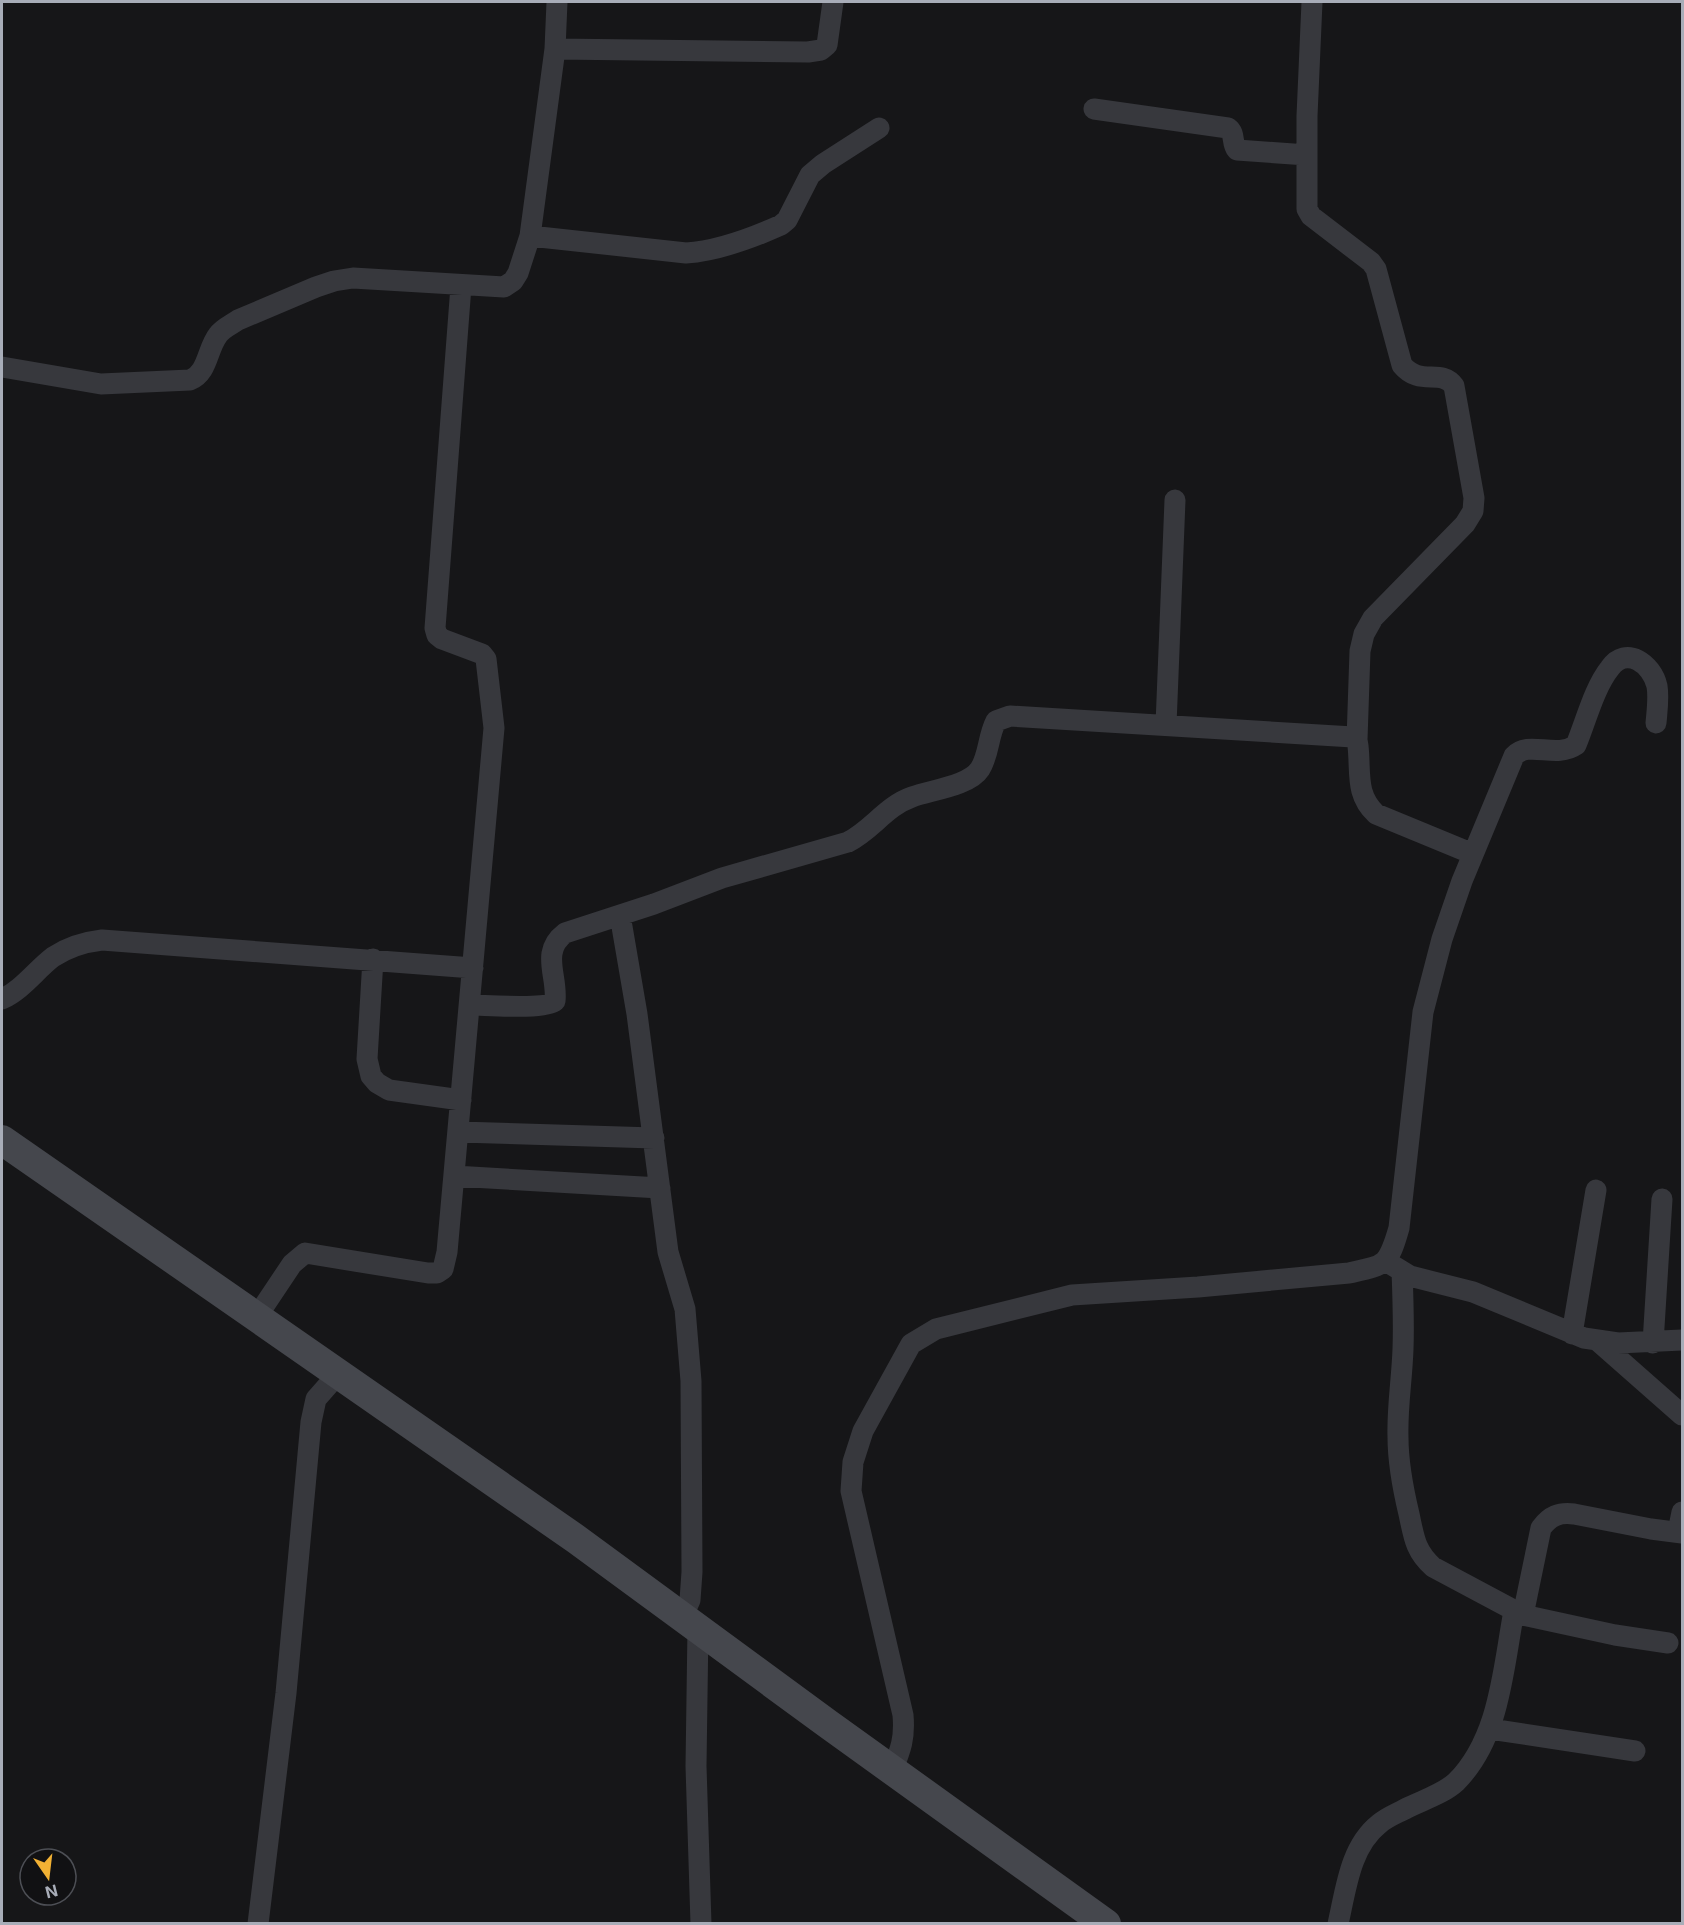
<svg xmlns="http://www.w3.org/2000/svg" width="1684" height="1925" font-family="Inter,sans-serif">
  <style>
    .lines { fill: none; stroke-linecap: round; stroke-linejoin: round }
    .street { stroke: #37383d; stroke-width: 21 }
    .secondary { stroke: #45474d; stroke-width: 30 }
  </style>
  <rect width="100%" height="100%" fill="#161618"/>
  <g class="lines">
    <path class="street" d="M1312,2L1307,116V209L1311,216L1371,262L1376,269L1402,365C1420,387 1441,368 1454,386L1474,498L1473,511L1465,524L1373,618L1364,634L1360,651L1357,740
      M555,49L808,52L821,50L827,45L833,2
      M1094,109L1228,128C1236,134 1231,143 1237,150L1307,155
      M530,236L686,253C718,251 752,238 781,225L787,220L810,175L823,164L879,128
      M2,367L101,384L190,380C208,373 207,349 218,335C223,328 231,325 238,320L316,287L334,281L353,278L504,287L513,281L518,273L530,236L555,49L557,2
      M1166,725L1175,500
      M620,915L637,1014L668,1252L685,1309L691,1381L692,1572L690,1600L683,1616
      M373,959L367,1059L371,1076L377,1083L389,1090L461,1100
      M2,999C22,990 36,970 53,957C68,947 85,942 102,940L473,968
      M470,1005C486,1005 545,1010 555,1001C558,976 540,952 565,933L654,904L722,878L848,842C872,830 886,806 912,797C931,790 969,786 980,769C989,755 988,736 996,721L1010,716L1353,737L1357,740L1358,746C1361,773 1355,794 1376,814L1473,854
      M459,1132L654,1138
      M454,1176L660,1188
      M1392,1265L1410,1276L1473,1292L1584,1338L1618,1343L1682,1340
      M1402,1271C1403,1297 1404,1323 1403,1349C1402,1379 1397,1408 1398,1437C1398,1463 1403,1489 1409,1514C1414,1537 1415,1551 1433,1567L1523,1615L1615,1635L1668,1643
      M256,1318L292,1264L305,1253L428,1273H437L443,1269L447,1252L494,728L486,659L482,654L442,639L437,635L435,628L461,286
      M1572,1334L1596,1190
      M1598,1341L1682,1415
      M1653,1343L1662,1199
      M1678,1532L1682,1512
      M1523,1615L1541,1528C1550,1516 1559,1512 1574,1514L1651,1529L1682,1533
      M698,1627L696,1766L701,1924
      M1490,1729L1635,1751
      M892,1771C901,1749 905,1738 903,1715L851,1491L853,1462L863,1431L911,1344L936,1329L1072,1295L1198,1287L1349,1273C1386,1265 1388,1266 1399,1228L1423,1012L1442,939L1462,881L1514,756C1528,740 1556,759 1576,745C1586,721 1594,688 1610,668C1626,645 1652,664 1657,686C1659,698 1657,711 1656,723
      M258,1924L286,1693L311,1422L316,1399L338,1374
      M1338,1924C1346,1889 1350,1847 1379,1824C1387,1817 1398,1813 1407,1808C1423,1800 1443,1794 1456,1782C1500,1738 1503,1669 1514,1611"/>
    <path class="secondary" d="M2,1140L576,1539L828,1724L1106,1924"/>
  </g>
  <rect width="1684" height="1925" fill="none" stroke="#a8adb8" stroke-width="6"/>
  <g transform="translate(48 1877) rotate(166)"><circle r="28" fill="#111113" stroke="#4d4f55" stroke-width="1.5"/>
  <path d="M0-4.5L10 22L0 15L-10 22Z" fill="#f2b134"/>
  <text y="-9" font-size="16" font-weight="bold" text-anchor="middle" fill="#a8adb8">N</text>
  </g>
</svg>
